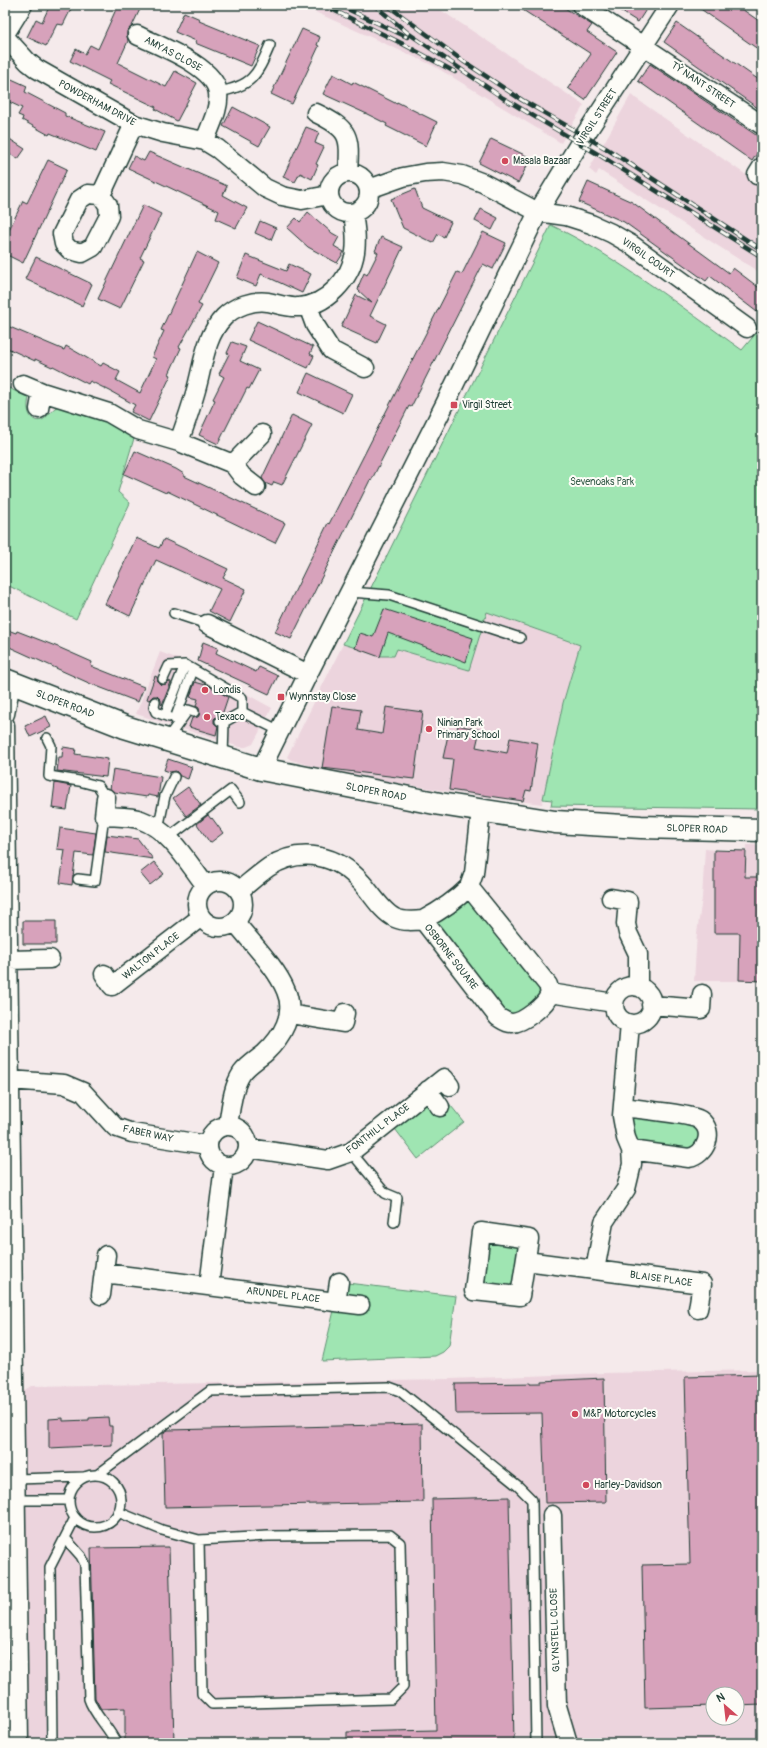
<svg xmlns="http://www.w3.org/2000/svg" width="767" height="1748" font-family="Pangolin,sans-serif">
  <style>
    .built { fill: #ecd4dd; fill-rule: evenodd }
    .green { fill: #9fe5b2; stroke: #5f9173 }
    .building { fill: #d7a2bb; stroke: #1f3d34 }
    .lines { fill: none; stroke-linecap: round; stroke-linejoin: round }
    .service-casing { stroke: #1f3d34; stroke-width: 12 }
    .minor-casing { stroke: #1f3d34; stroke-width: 21 }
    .tertiary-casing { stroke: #1f3d34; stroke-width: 25 }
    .service { stroke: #fdfcf7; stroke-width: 9 }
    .minor { stroke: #fdfcf7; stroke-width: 18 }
    .tertiary { stroke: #fdfcf7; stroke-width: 22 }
    .rail-casing { stroke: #1f3d34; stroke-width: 4.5 }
    .rail { stroke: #fdfcf7; stroke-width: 3; stroke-dasharray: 9; stroke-linecap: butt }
    .poi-dot { fill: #d1495b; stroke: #fdfcf7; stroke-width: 1.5 }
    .labels { text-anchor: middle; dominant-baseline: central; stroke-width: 4; stroke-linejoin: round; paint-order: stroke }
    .street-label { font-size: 10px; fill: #1f3d34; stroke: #fdfcf7 }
    .poi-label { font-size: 10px; fill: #1f3d34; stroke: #fdfcf7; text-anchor: start }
    .park-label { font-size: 10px; fill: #395f4d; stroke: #fdfcf7 }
  </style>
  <rect width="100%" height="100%" fill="#f5eaeb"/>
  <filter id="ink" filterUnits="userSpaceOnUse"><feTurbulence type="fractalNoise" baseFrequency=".025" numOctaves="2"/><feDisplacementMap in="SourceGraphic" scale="8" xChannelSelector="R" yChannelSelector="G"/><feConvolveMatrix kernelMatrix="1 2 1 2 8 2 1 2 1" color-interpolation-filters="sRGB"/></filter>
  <g filter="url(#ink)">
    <path class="built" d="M300,5H433L584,105L561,143L434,66Z
      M631,95L762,186V274L599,170L596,175L589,169Z
      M486,612L580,645L563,703L542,804L464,794L392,782L322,769L291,760L287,757L343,644L382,656L397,649L468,670Z
      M160,652L189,663L272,708L253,744L246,747H240L136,714Z
      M747,845H762V981H694L697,933L702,898L705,849L714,850V899L745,877Z
      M762,1370V1743H5V1403L32,1386L450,1379L604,1373ZM713,1694H737V1718H713Z"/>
    <path class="green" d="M551,225C619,258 680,306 742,350L762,326V809L551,806L552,800L543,799L563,703L580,645L487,612L469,670L397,649L394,656H382L343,644Z
      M5,386L29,398C27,405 27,416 35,420C47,424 50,407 60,406C79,405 117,427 135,435L118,492L130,503L76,619L5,584Z
      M469,887L548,985L514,1023L423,920Z
      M428,1090L440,1106L447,1101L464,1122L418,1159L389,1121Z
      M622,1116L700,1120L701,1152L631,1150Z
      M481,1232L529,1239L520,1296L474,1291Z
      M339,1282L456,1296L449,1346L443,1352L435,1356L322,1361L336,1302Z"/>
    <path class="building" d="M50,5H62L71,9L63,25L57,24L46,46L27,37L36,19L42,22Z
      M118,5H142L132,26L127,31V36L128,41L118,63L166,87L175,71L197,83L177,121L155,109L156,107L108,84L110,81L70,61L76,49L85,54L90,45L98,49Z
      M515,5H560L592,25L587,32L617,52L585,100L568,88L591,54Z
      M611,5H649L638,22Z
      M695,5H736L762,23V52Z
      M184,12L200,19L199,21L260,46L251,66L195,43L196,41L175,32Z
      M677,23L762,82V111L664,42Z
      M302,29L320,37L317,45L319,46L292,104L271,94Z
      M650,64L762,139V146L752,161L638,81Z
      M333,74L352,84L353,82L397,104V102L437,122L426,146L386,126L387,124L367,114L323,94Z
      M5,76L27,86L25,92L65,113V116L105,132L96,152L50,133L49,135L22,120L23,117L18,115L22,108L5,100Z
      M233,107L270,127L259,146L223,126Z
      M306,127L319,132L315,143L324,147L316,164L318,165L312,179L300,173L295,182L283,177Z
      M5,136L25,149L18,159L5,151Z
      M491,139L531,158L518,183L479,163Z
      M149,152L227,186L223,195L247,208L236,228L216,219L219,211L128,168L134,156L144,161Z
      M48,160L67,169L23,263L5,254V238L23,201L27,203Z
      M588,182L632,202L729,273L733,268L762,290V305L757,312L710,276L706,281L624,222L579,202Z
      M415,189L422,208L451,222L444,237L438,234L433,243L403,228L391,199Z
      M143,205L161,214L140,258L144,260L120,309L98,299Z
      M481,209L498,218L492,230L475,221Z
      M308,212L332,233L339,237L334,246L344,252L337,263L308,247L287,228L296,218L300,222Z
      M260,221L276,228L271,240L255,233Z
      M483,232L506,243L493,269L483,264L411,407L409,406L371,481L370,480L291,639L275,632L328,523L329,524L457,272L462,274Z
      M381,237L403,247L370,316L386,324L377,343L341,327L356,295L372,303L358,290L359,287H358L364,273L367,275L378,253L375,251Z
      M197,252L218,263L198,304L202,306L179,347L181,348L169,374L171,375L149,421L131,412L135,405L110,391L90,381L88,384L53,366L52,367L35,359V361L5,347V325L64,350L66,346L101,366L103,363L120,372L116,380L140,393L156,359L152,357L164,331L161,330Z
      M246,255L286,271L289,264L311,274L302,293L261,274L256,286L237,278Z
      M36,257L92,284L82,306L25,279Z
      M257,321L313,347L310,354L314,356L308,368L248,340Z
      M232,342L246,347L240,361L259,370L249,389L247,388L236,410H235L218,444L199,435L215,400L213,399L224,377L219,374L229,354L227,353Z
      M308,373L352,394L343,413L299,392Z
      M292,415L312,425L282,485L274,482L272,486L265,483L262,478Z
      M135,451L176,469L184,474V476L285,523L275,543L167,491L166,493L124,474Z
      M136,538L159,548L164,539L228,569L223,578L246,589L230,622L209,611L220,589L156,560L130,616L105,604Z
      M384,609L473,638L466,662L388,633L380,657L355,648L360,633L373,637Z
      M5,629L16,633L17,631L58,647L92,662L91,666L144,687L138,702L91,684L5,645Z
      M203,642L218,648L216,653L256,672L259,667L278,676L269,694L198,661Z
      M155,676L157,677L158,682L161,685L166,684L169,681L171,682L162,705L161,704V700L157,696H153L149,700L147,699Z
      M195,682L209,686L228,697L222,715H218L214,719V723L218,726L216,735L189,727L192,718L198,717L200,714L199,708L196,706L198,699L190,697Z
      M332,706L361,710L358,730L382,734L386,707L423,712L414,779L322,768Z
      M46,716L51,727L30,737L25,726Z
      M458,725L480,730L476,747L507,753L510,738L538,743L531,791L526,790L523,801L449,790L453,759L443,758L448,735L456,736Z
      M63,747L76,749L75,754L108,759L106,777L57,771L59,757H62Z
      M168,759L192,767L188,779L180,776L176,771L170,772L164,770Z
      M113,769L161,777L158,797L148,795L147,797L114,792L110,789Z
      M55,783L71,786L67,810L52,808Z
      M188,787L201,805L186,816L173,798Z
      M208,815L211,819L212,818L223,833L210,843L197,824Z
      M60,828L96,833L93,855L76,853L72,885L60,883L65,850L57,849Z
      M107,835L138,839L153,859L105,852Z
      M714,850L746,851L745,877H762V981L739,980L740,933H714Z
      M154,862L164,874L150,885L140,873Z
      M23,921H56V944H23Z
      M762,1375V1705L737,1706V1694H713V1706L645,1708L642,1565L690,1564L685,1377Z
      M604,1378L606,1502L545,1503L542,1413L456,1414L455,1384L541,1383V1381Z
      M108,1417L109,1426H112V1445L49,1448V1419L63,1418V1421L89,1420V1418Z
      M422,1424L423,1502L165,1507L163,1433L168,1430Z
      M509,1497L514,1743H347V1732L436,1730L432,1499Z
      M169,1547L174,1743H125V1708L101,1709L95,1698L91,1548Z"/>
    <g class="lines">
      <defs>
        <path id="service" d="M218,92C253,86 257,75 270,45
          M350,592L389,595L520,638
          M174,613L207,624
          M163,679L169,666L185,665L242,698V712
          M155,702L154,707L156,712L169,717
          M165,715L185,665
          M175,719L193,670
          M220,721L224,722L223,757
          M224,722L242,712L280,731
          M47,738L51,746L49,776L79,781L98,786L106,798
          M167,739L188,710L194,712
          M158,829L165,796L174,777
          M168,838L231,790L240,802
          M78,879L95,881L104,816
          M351,1152L385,1193L397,1198L394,1222
          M69 1501a26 26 0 1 1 52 0a26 26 0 1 1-52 0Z
          M97,1475L210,1391L389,1387L400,1391L518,1486L532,1500L536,1743
          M16,1479L84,1477
          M16,1500H68
          M118,1512L162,1530L199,1540L268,1536L390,1535L400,1543L403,1687L391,1699L212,1704L202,1694L199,1540
          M65,1538L81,1556L85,1564L89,1699C94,1715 109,1727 116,1743
          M52,1743L50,1567L75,1518"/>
        <path id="minor" d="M581,5L762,125
          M5,34L23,5
          M137,35C159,46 215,66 218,93C220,109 210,126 205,141
          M5,37L28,62L37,69L134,124L163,133L205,141L218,149L265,188L282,196L302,200L329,195
          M316,113C351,130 350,136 348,173
          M329 193a20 20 0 1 1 40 0a20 20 0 1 1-40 0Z
          M757,175L762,167
          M369,189L403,177L425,173L443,172L462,175L483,183L538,212L566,216L591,224L611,233L632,245L747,328
          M101,195L88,194L79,200L62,234L64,244L70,250L82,253L93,247L109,216L108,205L101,195L134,124
          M308,306L315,325L331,350L365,368
          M23,384L42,392L109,413L138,430L179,442L233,464L242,476L256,487
          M39,409L42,392
          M179,442C185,425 191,408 196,390C203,366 205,336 224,317C235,306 253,300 268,302C278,304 288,308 298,307C326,306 351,279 355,252C357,239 355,226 353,213
          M233,464L262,434
          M207,624L308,674
          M5,714L11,683
          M5,725L19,1743
          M261,769L308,674L445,404L538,212L581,141L670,5
          M106,798L104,816C115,817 130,816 141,820C170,830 188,863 206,886
          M197 904a23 23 0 1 1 46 0a23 23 0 1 1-46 0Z
          M469,887L548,985C549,989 550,992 549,995C546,1005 523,1023 512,1023C506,1023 503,1020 498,1017L423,920C440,911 455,901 469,887Z
          M469,887L474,873L481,811
          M240,890C250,882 259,874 269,867C301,846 338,855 362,883C372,894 382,912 395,918C404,922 414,921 423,920
          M611,898L628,901L626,924L628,933L638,954V987
          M9,960L50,959
          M104,974L112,986L201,917
          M614 1005a19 19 0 1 1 38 0a19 19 0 1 1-38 0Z
          M550,993L614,1003
          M651,1005L701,1009L702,994
          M290,1014L343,1023L345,1013
          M10,1080L64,1084L83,1092L115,1127L132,1133L207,1145
          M428,1090L440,1107
          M623,1107C636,1109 691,1114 700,1120C716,1132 705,1155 689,1158L631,1150
          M228,1125C231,1108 232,1088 242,1073C248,1065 258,1059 265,1053C282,1037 296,1014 286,991C277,968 251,942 235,922
          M208 1146a20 20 0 1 1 40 0a20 20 0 1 1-40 0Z
          M248,1148L328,1160L351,1152L444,1078L450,1086
          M481,1232L529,1239L520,1296L474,1291Z
          M526,1261L702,1284L698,1309
          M595,1270L604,1222L626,1189L632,1164L631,1150L626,1138L622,1116L630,1024
          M104,1273L336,1302L339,1282
          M209,1286L224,1166
          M101,1295L106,1255
          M336,1302L360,1305
          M552,1515L557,1706L568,1743"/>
        <path id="tertiary" d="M5,680L125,727L261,769L440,804L555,822L641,827L762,830"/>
      </defs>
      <use href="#service" class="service-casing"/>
      <use href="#minor" class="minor-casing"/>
      <use href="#tertiary" class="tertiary-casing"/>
      <use href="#service" class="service"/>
      <use href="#minor" class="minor"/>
      <use href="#tertiary" class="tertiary"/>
      <defs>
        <path id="rail" d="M323,5L401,43L455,72
          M339,5L407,37
          M374,5L408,33L503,98L601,156L762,257
          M387,5L463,61L522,100L607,149L762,250"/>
      </defs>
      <use href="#rail" class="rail-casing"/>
      <use href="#rail" class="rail"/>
    </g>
  </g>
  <g class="poi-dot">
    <circle cx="505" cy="161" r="4"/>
    <rect x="450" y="401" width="8" height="8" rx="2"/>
    <circle cx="205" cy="690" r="4"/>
    <rect x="277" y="693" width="8" height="8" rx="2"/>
    <circle cx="207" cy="717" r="4"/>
    <circle cx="429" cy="729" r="4"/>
    <circle cx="575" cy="1414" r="4"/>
    <circle cx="586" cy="1485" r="4"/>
  </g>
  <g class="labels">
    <g class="street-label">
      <text transform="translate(173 54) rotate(28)">AMYAS CLOSE</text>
      <text transform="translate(703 85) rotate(34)">TŶ NANT STREET</text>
      <text transform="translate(97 103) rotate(28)">POWDERHAM DRIVE</text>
      <text transform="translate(597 117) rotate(-57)">VIRGIL STREET</text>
      <text transform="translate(648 258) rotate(35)">VIRGIL COURT</text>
      <text transform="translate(65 704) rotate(21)">SLOPER ROAD</text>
      <text transform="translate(376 792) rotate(11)">SLOPER ROAD</text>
      <text transform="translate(697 829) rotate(2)">SLOPER ROAD</text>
      <text transform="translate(151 956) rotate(-38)">WALTON PLACE</text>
      <text transform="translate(451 957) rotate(52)">OSBORNE SQUARE</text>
      <text transform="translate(378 1129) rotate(-37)">FONTHILL PLACE</text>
      <text transform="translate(148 1134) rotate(12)">FABER WAY</text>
      <text transform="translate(661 1279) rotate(8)">BLAISE PLACE</text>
      <text transform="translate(283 1295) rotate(7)">ARUNDEL PLACE</text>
      <text transform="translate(555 1630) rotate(-92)">GLYNSTELL CLOSE</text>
    </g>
    <g class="poi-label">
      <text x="513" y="161">Masala Bazaar</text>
      <text x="462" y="405">Virgil Street</text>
      <text x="213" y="690">Londis</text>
      <text x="289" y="697">Wynnstay Close</text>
      <text x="215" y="717">Texaco</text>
      <text x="437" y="723">Ninian Park<tspan x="437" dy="12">Primary School</tspan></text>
      <text x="583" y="1414">M&amp;P Motorcycles</text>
      <text x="594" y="1485">Harley-Davidson</text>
    </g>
    <g class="park-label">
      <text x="602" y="482">Sevenoaks Park</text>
    </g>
  </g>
  <rect width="767" height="1748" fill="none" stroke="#fdfcf7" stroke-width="20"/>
  <rect x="10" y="10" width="747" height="1728" fill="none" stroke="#1f3d34" stroke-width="1.5" filter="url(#ink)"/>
  <g transform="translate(725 1706) rotate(332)"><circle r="19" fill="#fdfcf7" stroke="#a4b0a9"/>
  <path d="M0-3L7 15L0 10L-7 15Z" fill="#d1495b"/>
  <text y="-6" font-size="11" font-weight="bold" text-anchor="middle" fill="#1f3d34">N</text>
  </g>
</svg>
